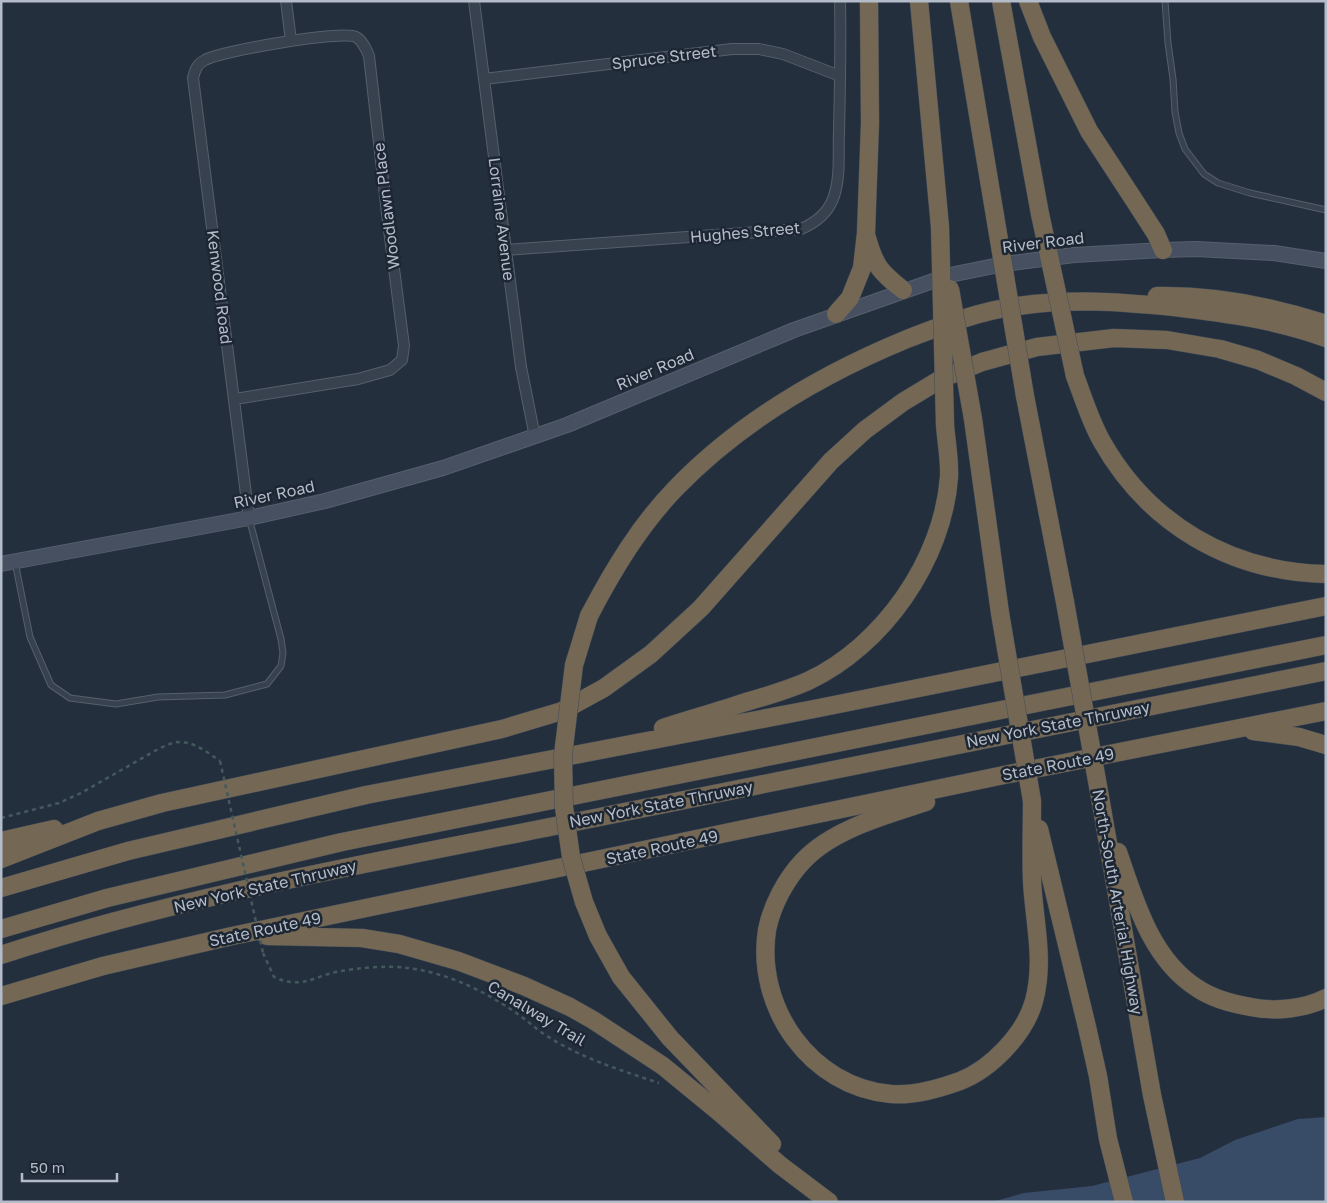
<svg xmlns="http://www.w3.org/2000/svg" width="1327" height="1203" font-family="'Golos Text',sans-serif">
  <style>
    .water { fill: #394c67 }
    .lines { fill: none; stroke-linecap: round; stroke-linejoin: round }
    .lane-casing { stroke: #565f6c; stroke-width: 7 }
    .street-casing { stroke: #565f6c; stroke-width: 12 }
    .secondary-casing { stroke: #565f6c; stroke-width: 16 }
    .highway-casing { stroke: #434c59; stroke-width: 19 }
    .path { stroke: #44595c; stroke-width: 2.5; stroke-dasharray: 4 4; stroke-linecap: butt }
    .lane { stroke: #38414e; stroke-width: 5 }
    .street { stroke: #38414e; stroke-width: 10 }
    .secondary { stroke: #465061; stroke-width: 14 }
    .highway { stroke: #746855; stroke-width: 18 }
    .highway-bridge-casing { stroke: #434c59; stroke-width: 19; stroke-linecap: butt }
    .path-bridge { stroke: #44595c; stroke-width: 2.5; stroke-dasharray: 4 4; stroke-linecap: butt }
    .highway-bridge { stroke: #746855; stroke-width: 18 }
    .labels { text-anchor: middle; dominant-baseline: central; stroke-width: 5; stroke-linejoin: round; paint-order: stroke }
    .street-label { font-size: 16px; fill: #b4bcc9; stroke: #1d2633 }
  </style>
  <rect width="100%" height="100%" fill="#242f3e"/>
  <path class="water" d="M1326,1117V1202H992L1024,1193L1092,1186L1200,1158L1235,1140L1298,1119Z"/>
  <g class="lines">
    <defs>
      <path id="lane" d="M1165,1L1168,43L1173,79L1175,112L1179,133L1185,149L1204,174L1218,183L1250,193L1326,210
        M15,562L30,637L51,685L70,698L116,704L158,697L225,695L267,684L281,666L283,653L281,639L249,518"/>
      <path id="street" d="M286,1L291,41
        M474,1L521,367L535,437
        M484,79L732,49H759L783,54L840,76
        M506,250L801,229C815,223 827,214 833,199C841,178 838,153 839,131C840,88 841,44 840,1
        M235,399L358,379L390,370L402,360L404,346L388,222L369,56C366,49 363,41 356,37C343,30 220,51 205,60C197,64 195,70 193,78L249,518"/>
      <path id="secondary" d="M1,564L249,518L325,501L443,468L567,425L794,330L950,275L1004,264L1074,255L1163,250L1196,249L1274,253L1326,261"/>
      <path id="highway" d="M919,1L940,227
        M959,1L995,216
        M1001,1L1040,214
        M1028,1L1042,37L1089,131L1136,203L1156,234L1163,250
        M867,238C875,266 880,272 903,290
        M1157,296C1215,295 1271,306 1326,324
        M836,314L850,298L862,268L866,233L870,123L869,1
        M1075,376C1083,397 1090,420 1101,440C1148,524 1230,572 1326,574
        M1025,396L1065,602
        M973,419L1000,613
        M589,616C613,570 640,525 676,488C740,422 822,374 907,339C943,325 980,311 1018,306C1072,298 1120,302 1174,307C1225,313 1277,320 1326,338
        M663,728C691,719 719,711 746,702C767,696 788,690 808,681C883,646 943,560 949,477C950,460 946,441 945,424
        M1253,731L1299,737L1326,745
        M926,802C886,815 833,829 803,861C786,879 772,905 767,930C755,1008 811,1087 891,1094C914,1096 938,1089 960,1081C991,1069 1025,1034 1034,1001C1045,960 1034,921 1032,881C1031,854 1032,828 1032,801
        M1101,803L1152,1095L1175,1202
        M1039,829L1087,1027L1098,1076L1108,1139L1124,1202
        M1,841L54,829
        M1118,852C1135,901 1151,959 1197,988C1213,999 1233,1004 1251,1007C1274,1012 1305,1009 1326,998
        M1,859L98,821L162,803L502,729L562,711L604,688L651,654L701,608L831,461L865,430L903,402L941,379L982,362L1037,347L1114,338L1167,340L1220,349L1258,360L1296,376L1326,392
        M1,888L128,851L366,795L814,709L1326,606
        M584,902L598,936L621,977L670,1038L772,1144
        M1,929L107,898L342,842L1326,645
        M267,936L362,938L399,944L458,961L524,986L570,1007L593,1020L663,1066L719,1112L780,1165L829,1202
        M1,955C185,895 376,862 565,824C818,773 1072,722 1326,671
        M1,996L103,966L232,936L1004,775L1326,711"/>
    </defs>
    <use href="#lane" class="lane-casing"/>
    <use href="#street" class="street-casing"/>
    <use href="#secondary" class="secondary-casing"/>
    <use href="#highway" class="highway-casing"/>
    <path class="path" d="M1,818L59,803L81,793L160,748L175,742L190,743L204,750L220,761
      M263,953L274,977C300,989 311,978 336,972C357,968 387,965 408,968C448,973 487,992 519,1015C529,1022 537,1030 547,1036C581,1058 620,1070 659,1083"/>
    <use href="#lane" class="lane"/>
    <use href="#street" class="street"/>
    <use href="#secondary" class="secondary"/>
    <use href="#highway" class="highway"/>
    <defs>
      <path id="highway-bridge" d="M1040,214L1075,376
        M995,216L1025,396
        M940,227L945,424
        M950,289L973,419
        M1065,602L1101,803
        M1000,613L1032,801
        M584,902L571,857L564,807L563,755L574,665L589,616"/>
    </defs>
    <use href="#highway-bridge" class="highway-bridge-casing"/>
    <path class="path-bridge" d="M220,761L263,953"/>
    <use href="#highway-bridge" class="highway-bridge"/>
  </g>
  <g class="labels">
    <g class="street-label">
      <text transform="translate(664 57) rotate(-7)">Spruce Street</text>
      <text transform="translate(386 206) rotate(-97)">Woodlawn Place</text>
      <text transform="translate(502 219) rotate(83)">Lorraine Avenue</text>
      <text transform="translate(745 232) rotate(-5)">Hughes Street</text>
      <text transform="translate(1043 242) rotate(-7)">River Road</text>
      <text transform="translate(220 287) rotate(83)">Kenwood Road</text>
      <text transform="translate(655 369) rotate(-23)">River Road</text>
      <text transform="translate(274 494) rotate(-12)">River Road</text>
      <text transform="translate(1058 724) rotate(-11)">New York State Thruway</text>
      <text transform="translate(1058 764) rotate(-11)">State Route 49</text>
      <text transform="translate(661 804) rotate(-11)">New York State Thruway</text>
      <text transform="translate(662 847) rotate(-12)">State Route 49</text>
      <text transform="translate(265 886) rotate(-13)">New York State Thruway</text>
      <text transform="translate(1118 902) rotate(80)">North-South Arterial Highway</text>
      <text transform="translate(265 929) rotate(-12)">State Route 49</text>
      <text transform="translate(537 1013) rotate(31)">Canalway Trail</text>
    </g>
  </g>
  <rect width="1327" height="1203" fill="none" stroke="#b4bcc9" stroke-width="5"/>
  <path d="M22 1173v8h95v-8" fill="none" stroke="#b4bcc9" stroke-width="2.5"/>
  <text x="30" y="1173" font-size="15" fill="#b4bcc9" stroke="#1d2633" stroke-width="4" paint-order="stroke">50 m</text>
</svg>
